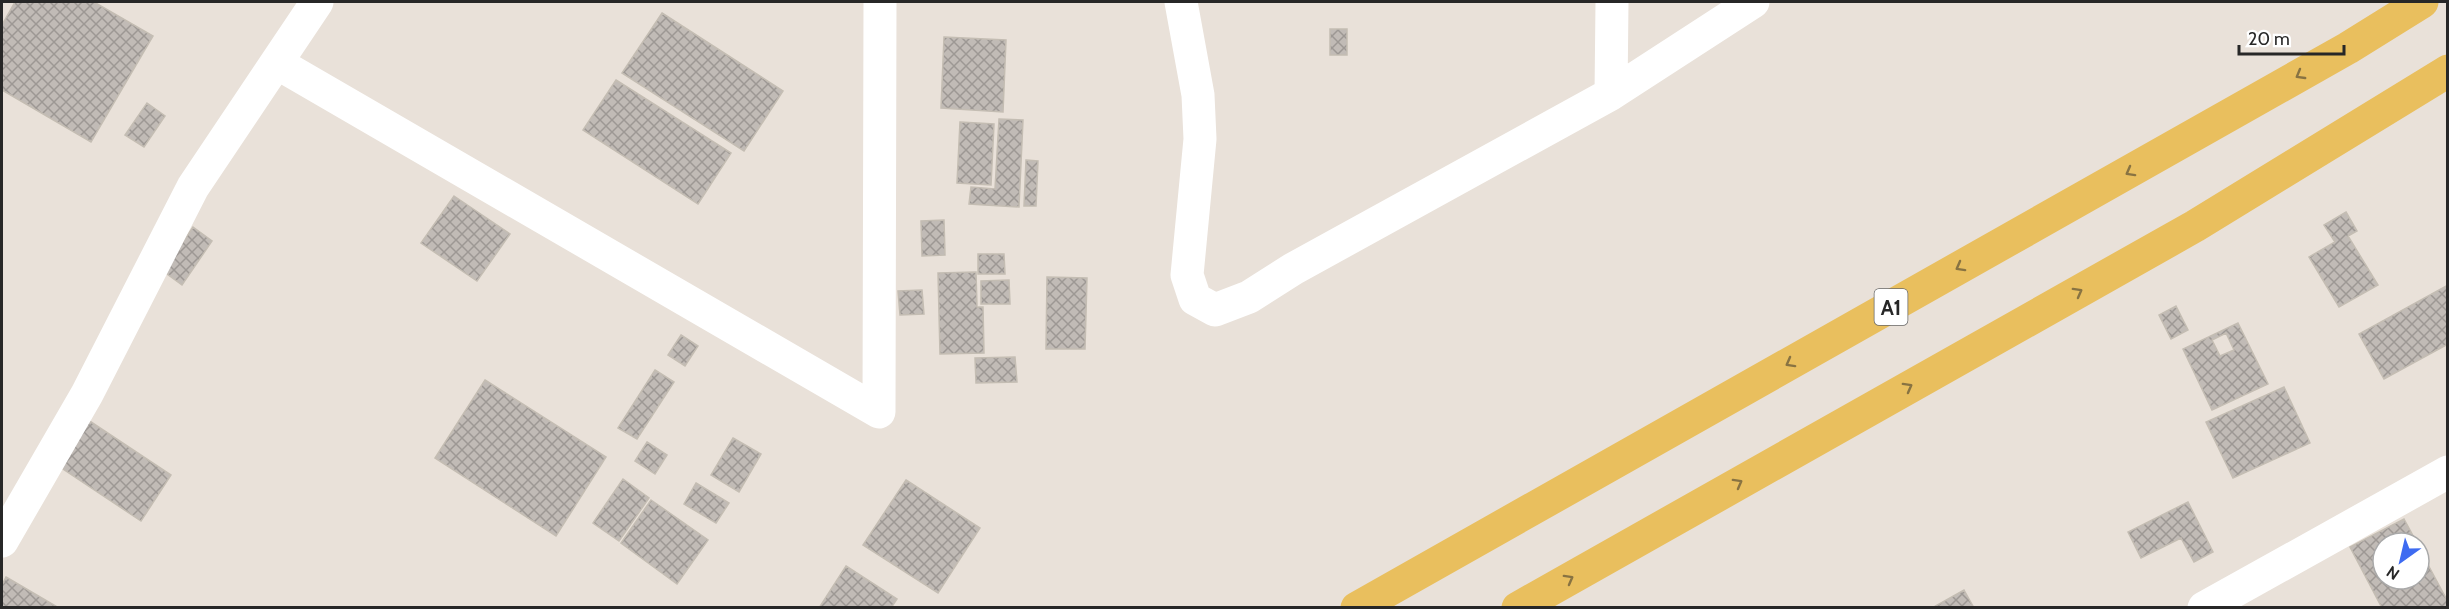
<svg xmlns="http://www.w3.org/2000/svg" width="2449" height="609" font-family="Cabin,sans-serif">
  <style>
    .building { fill: url(#building-cross-hatch); stroke: #c4bdb3; stroke-width: 1.5; fill-rule: evenodd }
    .lines { fill: none; stroke-linecap: round; stroke-linejoin: round }
    .minor { stroke: #fff; stroke-width: 33 }
    .major { stroke: #e9bf5e; stroke-width: 33 }
    .oneway { stroke: #887342 }
    .labels { text-anchor: middle; dominant-baseline: central; stroke-width: 6; stroke-linejoin: round; paint-order: stroke }
    .shield { fill: #fff; stroke: #686868; stroke-width: 1.5 }
    .shield-label { font-size: 21px; font-weight: bold; fill: #272727 }
  </style>
  <defs>
    <pattern id="building-cross-hatch" width="8" height="8" patternUnits="userSpaceOnUse" patternTransform="scale(1.5)"><rect width="8" height="8" fill="#c1bbb6"/><path d="M0 0l8 8M0 8l8-8" fill="none" stroke="#9d9894"/></pattern>
  </defs>
  <rect width="100%" height="100%" fill="#e9e1d9"/>
  <path class="building" d="M15,2H94L153,36L91,142L2,90V25Z
    M662,13L783,91L744,151L622,73Z
    M1330,29H1347V55H1330Z
    M944,37L1006,40L1003,112L941,108Z
    M616,80L731,153L698,204L583,130Z
    M147,103L165,116L144,147L125,135Z
    M999,119L1023,120L1019,207L969,204L971,187L995,189Z
    M960,122L994,124L991,185L957,183Z
    M1026,160L1038,161L1036,206H1024Z
    M454,196L510,234L477,281L421,243Z
    M2346,212L2357,231L2348,236L2378,285L2339,307L2309,257L2335,242L2324,225Z
    M944,220L945,255L922,256L921,221Z
    M193,227L212,241L182,285L163,271Z
    M978,254H1004L1005,274H978Z
    M976,272L977,307H983L984,353L940,354L938,273Z
    M1047,277L1087,278L1085,349H1046Z
    M1009,280L1010,304H981V281Z
    M2448,285V344L2384,379L2359,334Z
    M922,290L924,314L900,315L898,291Z
    M2176,306L2188,330L2171,339L2159,315Z
    M2238,323L2268,384L2212,410L2183,349ZM2226,333L2234,350L2220,356L2212,340Z
    M681,335L698,346L685,366L668,355Z
    M1015,357L1017,382L976,383L975,358Z
    M655,370L674,382L637,439L618,428Z
    M485,380L606,457L556,536L435,458Z
    M2284,387L2310,443L2233,478L2206,422Z
    M82,416L171,475L141,521L51,461Z
    M733,438L761,454L739,492L711,475Z
    M647,442L667,455L655,474L635,461Z
    M623,479L649,498L619,541L593,523Z
    M906,480L980,528L938,593L863,545Z
    M696,483L729,503L716,523L684,504Z
    M651,500L708,540L677,584L621,543Z
    M2188,502L2213,552L2194,562L2181,538L2141,558L2128,532Z
    M2404,519L2417,543H2383V579H2419V548L2448,602V608H2382L2350,547Z
    M846,566L897,599L891,608H819Z
    M6,577L59,608H2V585Z
    M1964,590L1974,608H1932Z"/>
  <g class="lines">
    <path class="minor" d="M1181,2L1198,95L1200,139L1187,275L1195,299L1215,310L1249,297L1293,269L1611,94L1753,2
      M277,63L879,412L880,2
      M1611,94L1612,2
      M2,541L87,394L193,187L317,2
      M2204,608L2448,472"/>
    <path class="major" d="M1357,608L2348,48L2422,2
      M1518,608L2195,226L2448,71"/>
  </g>
  <defs><path id="oneway-chevron" d="M-2-3.5L2.5 0L-2 3.5" fill="none" stroke-width="1.6" stroke-linecap="round" stroke-linejoin="round" transform="scale(1.5)"/></defs>
  <g class="oneway">
    <use href="#oneway-chevron" transform="translate(2300 75) rotate(150)"/>
    <use href="#oneway-chevron" transform="translate(2130 172) rotate(151)"/>
    <use href="#oneway-chevron" transform="translate(1960 267) rotate(151)"/>
    <use href="#oneway-chevron" transform="translate(2078 292) rotate(-29)"/>
    <use href="#oneway-chevron" transform="translate(1790 363) rotate(151)"/>
    <use href="#oneway-chevron" transform="translate(1908 387) rotate(-29)"/>
    <use href="#oneway-chevron" transform="translate(1738 483) rotate(-29)"/>
    <use href="#oneway-chevron" transform="translate(1569 579) rotate(-29)"/>
  </g>
  <g class="labels">
    <rect class="shield" x="1874.5" y="289" width="33" height="36" rx="4.5"/>
    <g class="shield-label">
      <text x="1891" y="307">A1</text>
    </g>
  </g>
  <rect width="2449" height="609" fill="none" stroke="#272727" stroke-width="6"/>
  <g transform="translate(2401 561) rotate(214)"><circle r="28" fill="#ffffff" stroke="#a9a9a9" stroke-width="1.5"/>
  <path d="M0-4.5L10 22L0 15L-10 22Z" fill="#3e6bf1"/>
  <text y="-9" font-size="16" font-weight="bold" text-anchor="middle" fill="#272727">N</text>
  </g>
  <path d="M2239 45v9h105v-9" fill="none" stroke="#272727" stroke-width="3"/>
  <text x="2248" y="45" font-size="18" fill="#272727" stroke="#ffffff" stroke-width="4.5" paint-order="stroke">20 m</text>
</svg>
